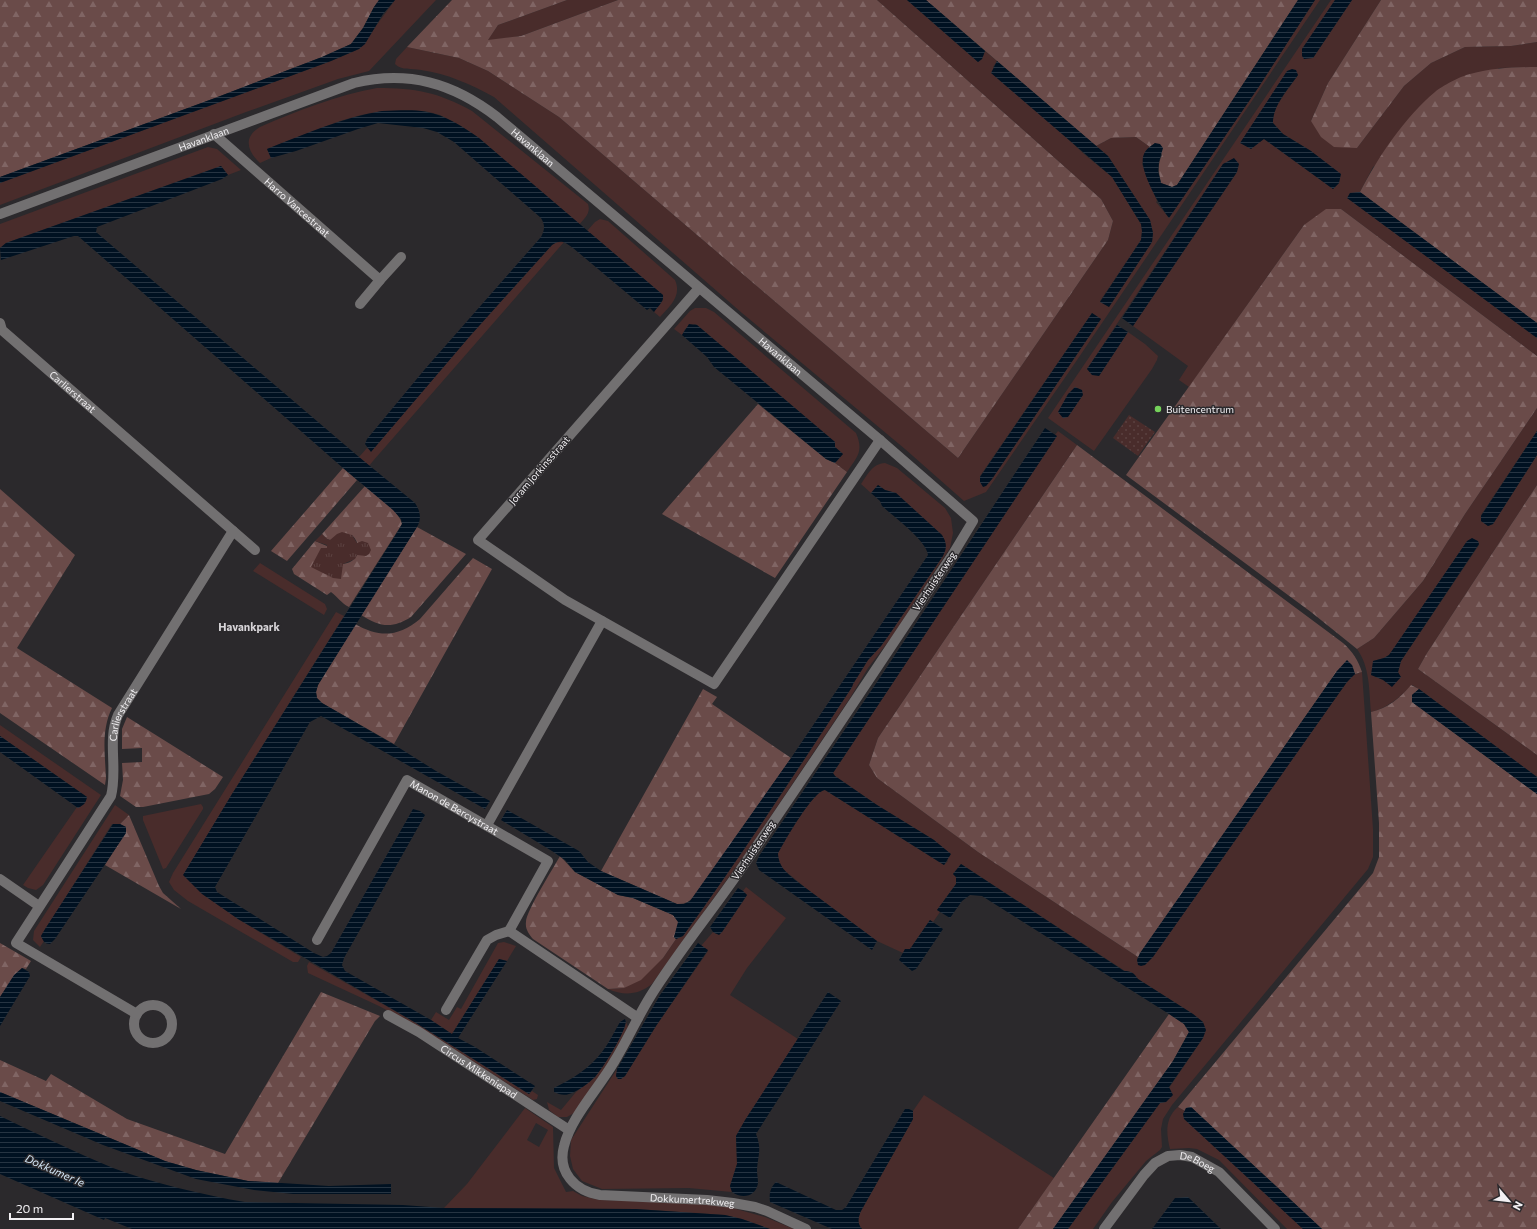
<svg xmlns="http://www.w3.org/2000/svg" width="1537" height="1229" font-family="Commissioner,sans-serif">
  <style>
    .grass { fill: #492c2b; fill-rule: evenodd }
    .forest { fill: url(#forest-firs) }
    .park { fill: url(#park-tufts) }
    .garden { fill: url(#garden-dots) }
    .water { fill: url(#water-rules) }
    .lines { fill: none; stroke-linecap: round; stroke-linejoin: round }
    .minor { stroke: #727071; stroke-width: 10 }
    .poi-dot { fill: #75d25b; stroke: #2b292c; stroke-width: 1.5 }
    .labels { text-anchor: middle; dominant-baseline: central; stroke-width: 3; stroke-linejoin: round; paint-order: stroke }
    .street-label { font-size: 10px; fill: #f2f0f3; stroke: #2b292c }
    .poi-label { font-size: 10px; fill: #f2f0f3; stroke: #2b292c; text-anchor: start }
    .neighbourhood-label { font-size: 11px; font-weight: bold; fill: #d7d4d8; stroke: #2b292c }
    .water-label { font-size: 11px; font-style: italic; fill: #d3e6f6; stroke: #2b292c }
  </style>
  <defs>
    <pattern id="forest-firs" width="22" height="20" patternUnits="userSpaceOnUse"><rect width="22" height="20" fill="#6a4b49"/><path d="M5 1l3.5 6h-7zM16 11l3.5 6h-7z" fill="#806564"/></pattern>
    <pattern id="park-tufts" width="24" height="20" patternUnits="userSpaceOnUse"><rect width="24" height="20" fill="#492c2b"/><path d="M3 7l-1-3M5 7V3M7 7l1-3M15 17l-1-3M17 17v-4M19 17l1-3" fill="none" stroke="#5b4140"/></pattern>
    <pattern id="garden-dots" width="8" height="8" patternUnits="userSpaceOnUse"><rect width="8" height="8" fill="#492c2b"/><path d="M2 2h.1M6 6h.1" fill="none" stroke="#5b4140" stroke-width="1.8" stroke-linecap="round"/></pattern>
    <pattern id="water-rules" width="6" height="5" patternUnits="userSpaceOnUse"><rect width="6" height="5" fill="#001121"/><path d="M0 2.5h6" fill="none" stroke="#263442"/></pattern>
  </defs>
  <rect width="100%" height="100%" fill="#2b292c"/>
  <path class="grass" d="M395,0H436L369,71L338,79L246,112L0,205V183L331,61L359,49Z
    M567,0H618L521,36L487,41L498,25Z
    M877,0H907L978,62L982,59L985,51L997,61L993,67L1084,154L1112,177L1141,224L1142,231L1141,240L1100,301L1109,307L1152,242L1153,233L1150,220L1108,156L1096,146L1111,138L1136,137L1150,147L1148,148L1142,164L1157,201L1156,202L1169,218L1258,88L1315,0H1320L1073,366L986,492L964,501L905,449L742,313L494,97C470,84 448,74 421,70C411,68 402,71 395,64L396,59L407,47L459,58L488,71L559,117L958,458L1108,240L1113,221L1101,199ZM1092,313L1101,319L992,479L986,486L980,482V476Z
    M1331,0H1335L1302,49L1313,58L1352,0H1381L1328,83L1311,121L1357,148L1404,86L1431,63L1465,47L1511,46L1537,42V67L1499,68L1373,167L1360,192L1350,193L1348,198L1537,338V356L1341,209L1304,225L1189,387L1179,380L1188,366L1133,326L1237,172L1234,159L1223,164L1087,369L1099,376L1128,332L1145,344L1158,356L1157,360L1152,369L1094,451L1048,418ZM1292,69L1298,75C1289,89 1273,105 1273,123L1283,134L1311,151L1339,183L1333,189L1264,139Z
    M377,88C416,88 437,92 472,111L588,204C591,213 585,218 579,225L479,138L461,126L440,115L425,111H382L361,115L340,121L267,149L271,158L260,163C247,151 243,137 260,127C296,111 338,95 377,88Z
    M208,147L217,149L241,170L228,175L221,166L6,243L0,248V224Z
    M600,219L608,221L675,280C682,296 670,306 660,317L654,312L663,300V295L587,231L595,222Z
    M558,241L564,242L373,461L369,466L359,457L367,448L371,451L470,336L552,245Z
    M695,308H706L714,312L856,433C864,452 857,457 847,472L835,463L843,454L835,447V442L697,325L695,324L685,329L682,335L674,329L690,311Z
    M1537,408V431L1481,515V521L1488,526L1493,524L1537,455V485L1427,653L1418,669L1537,755V777L1419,689L1412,685C1400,697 1388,708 1371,712C1369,690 1370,667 1357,649L1374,638L1423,581L1465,514ZM1478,541L1479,545L1401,661L1398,673L1373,661L1384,658L1389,655Z
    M1058,431L1077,445L878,738L869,765L877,778L978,852L1138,957L1137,960L1347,682L1353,675L1362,672L1373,829V857L1368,869L1172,1105L1163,1119L1161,1129L1162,1147L1160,1150L1146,1161L1112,1202L1093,1229H1068L1160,1103L1166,1102L1169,1088L1203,1038V1022L1193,1014L1138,979C1134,973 1131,971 1125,971L961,864L953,874L956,877V884L937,910L940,912L933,922L930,920L910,949H905L903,953L877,941L808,890L783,869L779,863L777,854C784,842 813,791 825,790L944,865L948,861L934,840L877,805L835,776L833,773L1056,436L1055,435Z
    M885,463L897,468L945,508L951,518L953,533L950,548L891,638L868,668L850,698L746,853L652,984C638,995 624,996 608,989L624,988L663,958L676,939L683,936C742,855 797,771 852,687L853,684L868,660L881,646L891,632L943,556L942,535L896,493L885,490L878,485L871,493L861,484C868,474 872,464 885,463Z
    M260,563L325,604L327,609L324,615L253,571Z
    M336,612L344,616L232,794L184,875L238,919L301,957L298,962H293L188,901L174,890L169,882L173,873Z
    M0,725L101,795L43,885L36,890L28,888L23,885L77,807L78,808L87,797L0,736Z
    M201,804L203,807V809L166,868L163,869L143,820V816Z
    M115,805L129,815L120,824H112L41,936L44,941L40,947L33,940L34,931Z
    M746,887L786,918L747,968L730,995L798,1039L736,1136L737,1164L730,1186L732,1192L689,1188L602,1189L582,1181L573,1169L570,1156L571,1140L617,1069L616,1076L618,1079L625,1076L656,1026L708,951L701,946L713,932L716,934L722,932L744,900L747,895L743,891Z
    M504,942L516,946L507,961L499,959L452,1034L431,1020L436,1012L449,1020L457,1007L461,1009L498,943Z
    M309,962L416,1023L527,1093L529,1094L532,1091L538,1095L537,1099L533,1100L427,1032L379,1006L308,973L307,966Z
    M626,1022L628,1027L605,1069L574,1113L567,1117H558L549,1110L547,1102L561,1110L576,1092L595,1077L612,1051L625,1027Z
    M924,1095L1054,1178L1018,1229H862C857,1223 858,1218 861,1211L913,1119V1111Z
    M1178,1107L1185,1111L1183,1114L1303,1229H1287L1219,1160L1197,1149L1189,1148L1170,1149C1166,1133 1165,1118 1178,1107Z
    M525,1108L553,1127L554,1168L566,1192L573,1191L582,1196L600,1200L700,1203L729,1207L765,1217L794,1229H770L742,1219L725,1215L636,1209L444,1208L467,1184ZM536,1123L548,1130L539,1147L527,1140Z"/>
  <path class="forest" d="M0,0H379L374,7L363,28L351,44L322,57L215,98L0,177Z
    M452,0H567L498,25L488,40L521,36L618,0H877L1101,199L1113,221L1108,240L958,458L559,117L488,71L459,58L407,47Z
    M926,0H1298L1177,185L1172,187L1161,183C1159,173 1157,165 1162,155L1155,143L1150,147L1136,137L1111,138L1096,146Z
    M1381,0H1537V42L1511,46L1465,47L1431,63L1404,86L1357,148L1334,147L1321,137L1311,121L1328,83Z
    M1537,67V323L1360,192C1378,157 1405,117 1435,92C1442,86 1461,76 1470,74C1493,68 1514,67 1537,67Z
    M1326,209H1341L1537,356V408L1465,514L1423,581L1374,638L1357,649L1311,612L1126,475L1304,225Z
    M758,404L826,459L835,463L847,472L775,578L662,514Z
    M1077,445L1343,643C1353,652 1358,660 1362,672L1355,674L1352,665L1337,671L1138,957L978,852L877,778L869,765L878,738Z
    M343,468L357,480L287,561L271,551Z
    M1537,485V755L1418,669L1427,653Z
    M365,486C375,495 399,510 402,524L349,607C341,603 338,597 331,592L327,595L294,574L292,569L315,541L327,546V548L343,564C359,562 363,546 352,535L330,540L327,539L322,534Z
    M0,489L75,555L17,648L112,708C101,730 105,754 106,778L105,785L0,713Z
    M417,527L466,554L411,617C392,629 380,627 361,615Z
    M473,558L492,569L394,744L322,703L317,698L316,692L318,685L355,624C380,638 398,637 420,619Z
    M1411,685L1419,689L1412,695V702L1537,794V1229H1322L1191,1107L1186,1108L1185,1111L1178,1107L1373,873L1379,857V823L1371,712C1388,708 1400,698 1411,685Z
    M703,689L717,697L712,704L791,758L696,894C690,901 687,904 677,904L601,871Z
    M127,717L223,777L215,789L209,794L143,807H136L120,796L123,780L122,763L142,762V748L122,749V729Z
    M129,815L159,886L163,893L181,909L105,865L125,833L126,827L120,824Z
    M560,856L575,872L618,895L633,898L673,915L679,922L674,937L676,939L663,958L641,980L624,988L608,989L533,939C529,934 525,929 526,922C526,911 553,869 560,856Z
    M0,943L31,961L26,969L22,968L0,997Z
    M321,992L380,1016L375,1021L278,1183L248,1181L196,1170L165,1161L0,1092V1060L46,1081L51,1074L127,1119L225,1154Z
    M1169,1014L1184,1024L1189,1032L1173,1061L1053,1229H1018Z"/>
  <path class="park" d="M342,532L352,535L357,543L362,541L368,543L371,550L369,554L366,556L357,555L355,559L343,564L341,579L333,578L311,567L321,548H327V545L315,541L322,534L327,539L330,540L337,534Z"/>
  <path class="garden" d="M1129,415L1155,432L1138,456L1113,438Z"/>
  <path class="water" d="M379,0H395L383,14L365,44L359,49L331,61L0,183V177L215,98L322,57L351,44L363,28L374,7Z
    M907,0H926L985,51L982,59L978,62Z
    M1298,0H1315L1258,88L1169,218C1160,206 1137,168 1144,154C1146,149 1151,146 1155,143L1160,144L1163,148L1159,162L1158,171L1161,183L1172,187L1177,185Z
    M1335,0H1352L1313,58L1304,59L1302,56V49Z
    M997,61L1108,156L1150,220L1153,233L1152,242L1109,307L1100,302L1141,240L1142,231L1141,224L1112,177L991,73Z
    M1292,69L1296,70L1298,75C1289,88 1273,105 1273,123L1283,134L1311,151L1341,174L1339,183L1333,189L1264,139L1251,149L1240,143L1287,71Z
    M382,111C396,111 412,109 426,112C446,115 463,127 479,138L663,295C664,302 658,306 654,312L650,308L647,310L573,248C565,242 561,239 552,245L470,336L371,452L365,444L367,439L425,369L541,237C545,229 545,225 541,218L454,142L437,132L423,128L378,123L358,129L296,151L271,158L267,149C305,134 341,118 382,111Z
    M1234,158L1239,164L1237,172L1133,326L1122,318L1223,164Z
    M221,166L228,175L222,179L97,227L96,232L359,457L415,503C420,510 422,519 417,527L318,685L316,692L317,698L322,703L393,744L436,771L490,801L485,809L321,716L310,722L215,887L217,892L314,953L323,957L327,956L331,953L413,809L420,811L425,815L344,958L342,965L345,971L431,1020L452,1034L499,959L507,961L458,1038L475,1047L535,1086L529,1094L416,1023L238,919L202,894L183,875L232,794L398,531L402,524L401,519L393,510L343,468L78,236H74L1,260L0,248L6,243Z
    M1360,192L1537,323V338L1347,198L1350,193Z
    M1092,313L1101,319L992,479L986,486L983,487L980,482V477Z
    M689,324L697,325L835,442V447L843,454L835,463L826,459L714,367L707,357L682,335Z
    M1117,325L1128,332L1099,376L1092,375L1087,369Z
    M1075,387L1082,390L1083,395L1068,417L1063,418L1058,412L1068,394Z
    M1045,428L1057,436L833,773L835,776L877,805L934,840L951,854L944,865L825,790C813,791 784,842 778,854C779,867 786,872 795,880L877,941L872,950L759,870L756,863L759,856L877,682Z
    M1537,431V455L1493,524L1488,526L1481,521V516Z
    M878,485L885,490L896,493L942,535C947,543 947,548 943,556L891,632L881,646L868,660L853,684L852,687C797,770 742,855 683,936L676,939L674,937L678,922L673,915L633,898L618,895L575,872L565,860L552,851L501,820L507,810L579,851L588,862L601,871L677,904H684L690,901L791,758L928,555C927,541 893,516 882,506L880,501L871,493Z
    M1472,538L1478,541L1479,544L1401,661L1398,672L1401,677L1392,687L1383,680L1371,675L1373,661L1384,658L1389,655L1467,541Z
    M1347,660L1352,665L1355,674L1347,682L1153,957L1145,965L1141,966L1138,965L1137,960L1140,953L1337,671Z
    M1419,689L1537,777V794L1412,702V695Z
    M0,736L87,797C86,803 84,805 78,808L0,752Z
    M113,824H120L126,827V833L55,939L50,944C45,944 43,941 41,936L45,929Z
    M961,864L1124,971C1131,971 1134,973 1138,979L1193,1014L1203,1022L1206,1030L1203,1038L1169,1087L1173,1095L1166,1102L1160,1103L1068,1229H1053L1173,1061L1189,1032L1184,1024L1169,1014L982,896L970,895L962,901L950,918L937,910L956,884V877L953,874Z
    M738,888L743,891L747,895L722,932L719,935L713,932L710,927Z
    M930,920L943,929L916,969L912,971L899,960L905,949H910Z
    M698,943L708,950L656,1026L625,1076L621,1079H618L616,1076L617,1069L660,995Z
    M22,968L29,972L30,976L0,1026V997L14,975Z
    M828,992L841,1001L756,1134C762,1149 758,1155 757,1170C757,1175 758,1178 758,1183C756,1197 742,1199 732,1192L730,1186L737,1164L736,1136L745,1120Z
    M625,1019C626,1023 626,1021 625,1025C623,1036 603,1068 595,1077C589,1083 577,1092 569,1094C563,1096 559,1094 554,1092V1088C572,1079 589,1069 602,1052C609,1043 614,1032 620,1022Z
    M0,1092L165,1161L196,1170L248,1181L329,1186L391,1184V1194H293L254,1190L196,1179L103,1145L0,1101Z
    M1191,1107L1322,1229H1303L1184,1119L1183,1114L1186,1108Z
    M905,1109H909L913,1111V1119L861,1211C858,1218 857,1223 862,1229H832L770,1202C769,1194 770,1188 776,1182L836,1210H842L846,1207Z
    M0,1116C37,1134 75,1152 113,1168C153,1183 203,1195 245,1202L403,1205L444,1208L636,1209L725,1215L742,1219L770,1229H132L105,1218L104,1220L0,1174Z
    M1188,1197L1221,1229H1152L1175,1198Z"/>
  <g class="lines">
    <g class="minor">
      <path id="s1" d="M214,134L380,280L401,257"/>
      <path id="s2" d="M0,214L354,83C408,70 453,83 497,117L880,440L973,521L953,554C883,658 814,763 743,866C713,910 678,952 650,997C637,1018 627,1041 614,1062C599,1088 571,1117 564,1146C557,1172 575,1191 600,1195L707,1200L733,1203L755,1207L767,1211L806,1229"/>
      <path d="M699,288L478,540L565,600L714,684L880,440"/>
      <path d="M360,304L380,280"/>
      <path id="s3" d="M0,323L2,330L255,550"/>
      <path d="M487,825L602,621"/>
      <path d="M0,879L39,906"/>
      <path id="s4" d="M317,940L407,780L548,861L509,931"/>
      <circle cx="153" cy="1024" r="19"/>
      <path d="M446,1010L487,940L496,935L509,931L638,1018"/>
      <path id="s5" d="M137,1014L16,943L111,796C118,769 107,740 118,715L233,531"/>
      <path id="s6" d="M388,1015L419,1032L569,1130"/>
      <path id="s7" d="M1104,1229L1144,1175L1155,1163L1168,1156L1180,1155L1192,1157L1219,1172L1275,1229"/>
    </g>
  </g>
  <circle class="poi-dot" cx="1158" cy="409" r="4"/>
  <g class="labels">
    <g class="street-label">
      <text stroke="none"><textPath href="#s2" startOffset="217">Havanklaan</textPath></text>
      <text stroke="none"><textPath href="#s2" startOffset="577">Havanklaan</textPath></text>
      <text stroke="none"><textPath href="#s1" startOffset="111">Harro Vancestraat</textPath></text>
      <text stroke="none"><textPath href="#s2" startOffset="901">Havanklaan</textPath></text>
      <text stroke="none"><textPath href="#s3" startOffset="101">Carlierstraat</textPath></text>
      <text transform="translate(539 470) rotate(-49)">Joram Jorkinsstraat</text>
      <text transform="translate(934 581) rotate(-56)">Vierhuisterweg</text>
      <text stroke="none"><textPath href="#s5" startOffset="399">Carlierstraat</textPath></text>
      <text stroke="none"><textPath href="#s4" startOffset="238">Manon de Bercystraat</textPath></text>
      <text transform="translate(753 850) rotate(-56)">Vierhuisterweg</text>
      <text stroke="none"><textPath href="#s6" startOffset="107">Circus Mikkeniepad</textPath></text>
      <text stroke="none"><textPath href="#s7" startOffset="129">De Boeg</textPath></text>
      <text stroke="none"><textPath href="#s2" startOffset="2064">Dokkumertrekweg</textPath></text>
    </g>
    <g class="poi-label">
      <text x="1166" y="409">Buitencentrum</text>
    </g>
    <g class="neighbourhood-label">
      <text x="249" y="626">Havankpark</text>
    </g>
    <g class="water-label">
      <text transform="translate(55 1170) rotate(24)">Dokkumer Ie</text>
    </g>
  </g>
  <g transform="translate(1509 1201) rotate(118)" stroke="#2b292c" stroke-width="3" paint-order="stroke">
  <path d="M0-3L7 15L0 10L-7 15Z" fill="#f2f0f3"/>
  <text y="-6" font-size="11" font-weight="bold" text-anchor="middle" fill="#f2f0f3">N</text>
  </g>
  <path d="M10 1213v6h63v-6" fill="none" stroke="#f2f0f3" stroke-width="2"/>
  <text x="16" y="1213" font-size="12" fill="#f2f0f3" stroke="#2b292c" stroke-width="3" paint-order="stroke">20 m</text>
</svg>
